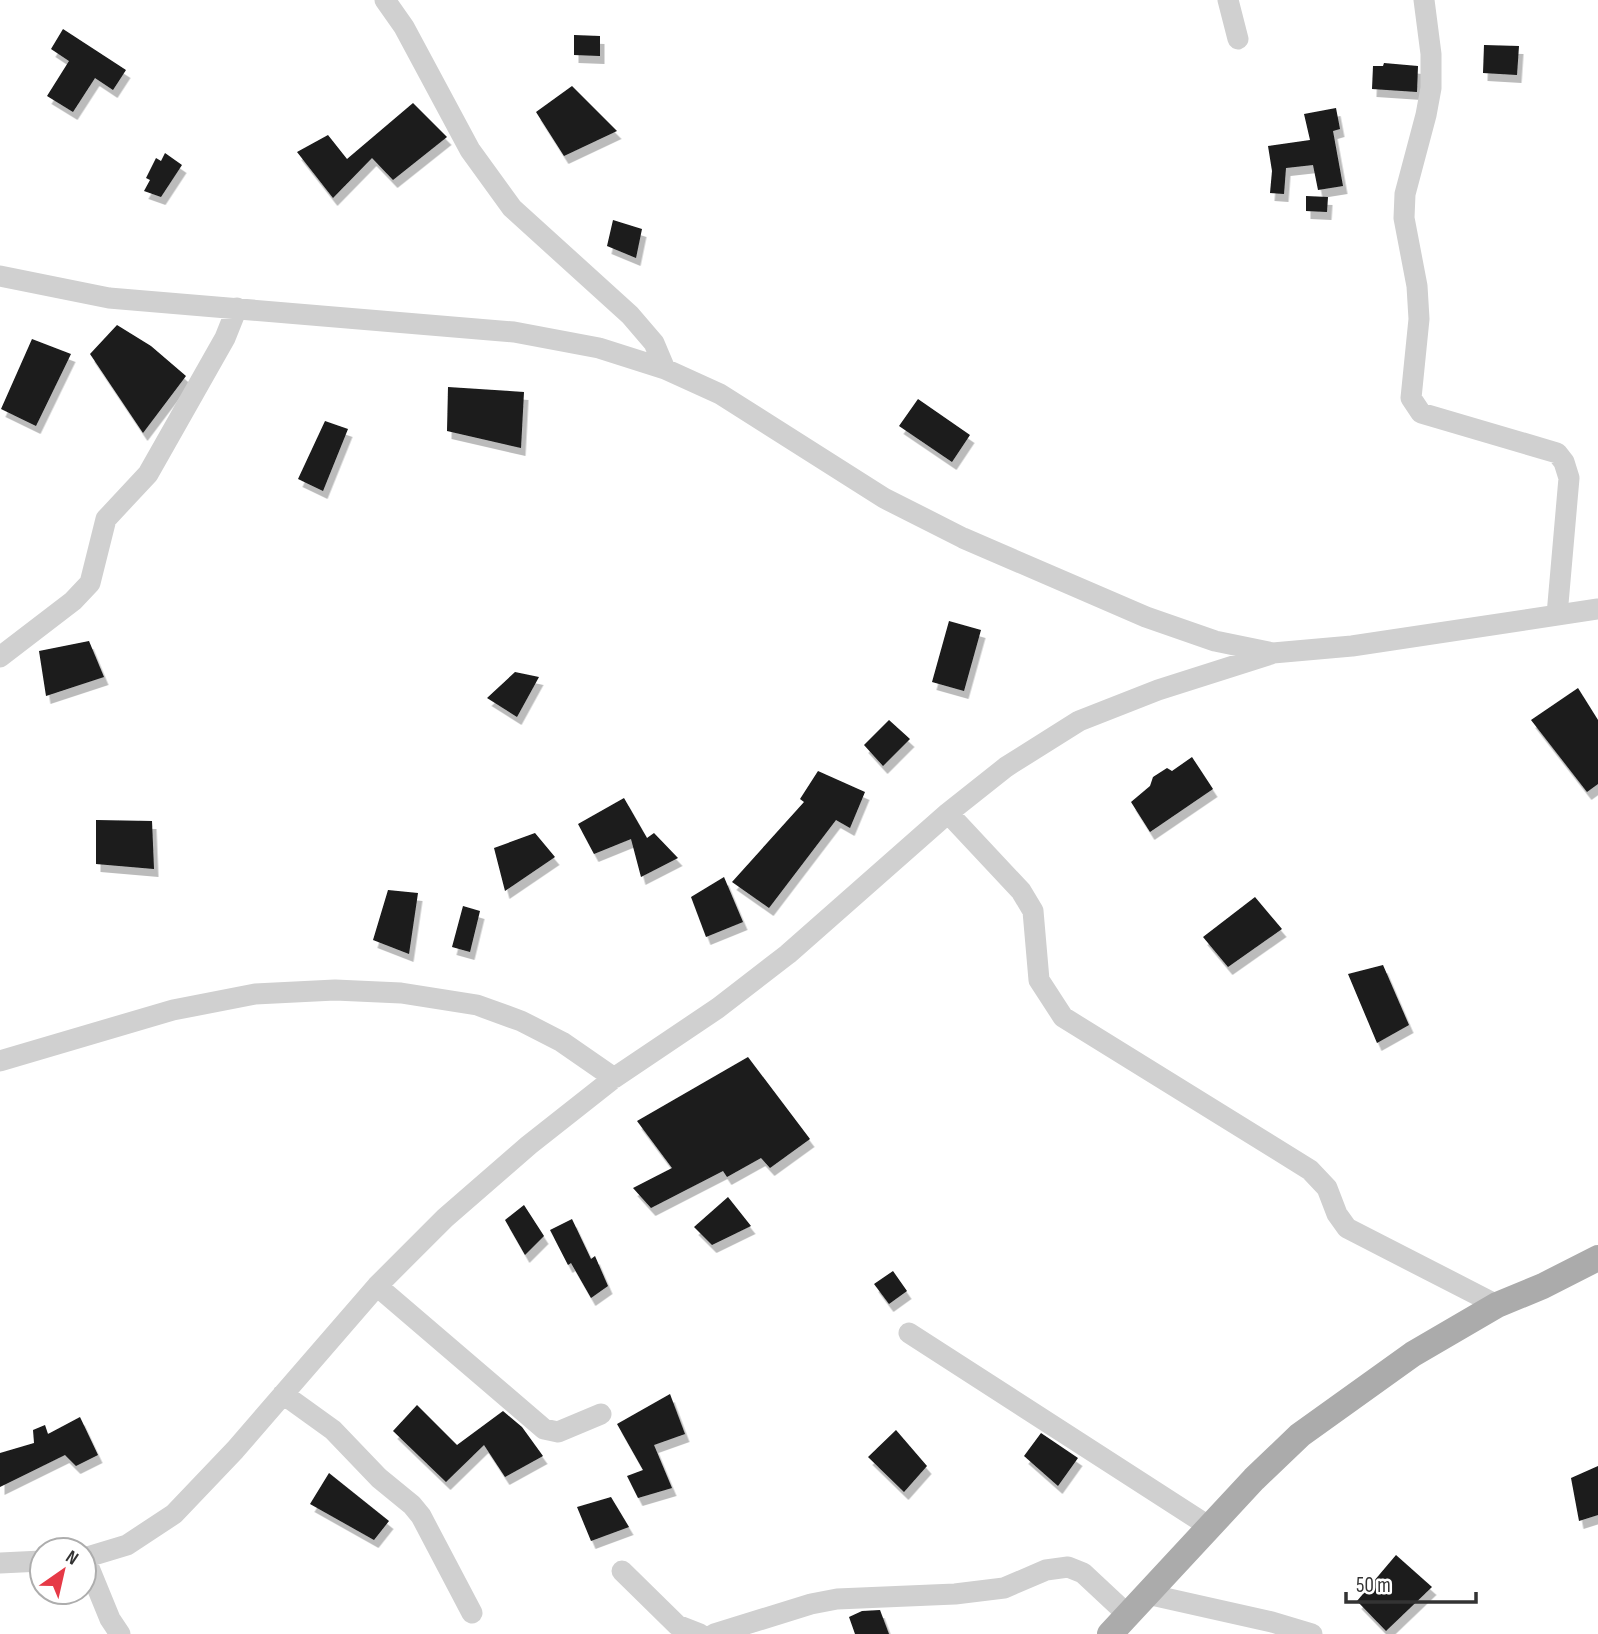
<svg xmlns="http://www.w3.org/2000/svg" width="1598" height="1634" font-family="'Sofia Sans Condensed',sans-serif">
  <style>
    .building { fill: #1a1a1a; filter: url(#shadow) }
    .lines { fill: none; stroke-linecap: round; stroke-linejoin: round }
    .minor { stroke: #d0d0d0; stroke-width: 21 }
    .major { stroke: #ababab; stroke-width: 26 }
  </style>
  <defs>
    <filter id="shadow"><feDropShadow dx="4.5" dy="8" stdDeviation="0" flood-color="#0004"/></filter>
  </defs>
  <rect width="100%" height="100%" fill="#fff"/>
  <path class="building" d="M63,29L126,70L113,90L95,78L73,112L47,96L69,61L51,49Z
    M574,35L600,36V56L574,55Z
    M1484,45L1519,46L1517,75L1483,73Z
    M1384,63L1418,66L1417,92L1372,89L1373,66H1383Z
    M572,86L617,131L564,156L536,112Z
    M413,103L447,137L393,180L372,158L333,198L297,152L328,135L347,159Z
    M1336,108L1340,129L1333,131L1343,186L1318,190L1313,165L1286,168L1284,194L1270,193L1272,171L1268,146L1310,140L1304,114Z
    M165,153L182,165L161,197L144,191L150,180L146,178L156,158L161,161Z
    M1306,196L1328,197L1327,212L1306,211Z
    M613,220L642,229L636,258L607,246Z
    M117,325L151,346L186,376L143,433L90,354Z
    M32,339L71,354L36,426L1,409Z
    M448,387L524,392L521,448L447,431Z
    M918,399L970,435L952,462L899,426Z
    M325,421L348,429L323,491L298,479Z
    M949,621L981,630L964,691L932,682Z
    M89,641L104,677L46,696L39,651Z
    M515,672L539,677L517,717L487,698Z
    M1578,688L1598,720V784L1587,792L1531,720Z
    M889,720L910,739L883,766L864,745Z
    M1192,757L1213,789L1150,832L1131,802L1150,786L1153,777L1167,768L1172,771Z
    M818,771L865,792L850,828L836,820L769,908L732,882L804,802L800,799Z
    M624,798L647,838L654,833L678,858L641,877L631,839L594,854L578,824Z
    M96,820L152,821L154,869L96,864Z
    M535,833L555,857L505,891L494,848Z
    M724,877L743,922L706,937L691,897Z
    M388,890L418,893L409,954L373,940Z
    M1255,897L1282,929L1228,967L1203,937Z
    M463,906L480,911L470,952L452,947Z
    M1383,965L1409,1025L1377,1043L1348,974Z
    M748,1057L810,1139L770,1168L761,1158L727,1177L723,1171L651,1208L633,1188L672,1168L637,1121Z
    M728,1197L751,1226L712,1245L694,1227Z
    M524,1205L544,1236L525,1255L505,1220Z
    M572,1219L591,1259L595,1256L608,1286L591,1298L571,1263L568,1265L550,1230Z
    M893,1271L907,1291L889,1304L874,1284Z
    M670,1394L685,1434L654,1445L672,1488L638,1498L627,1476L643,1470L617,1424Z
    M417,1405L457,1445L503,1411L522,1427L543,1456L505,1477L484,1445L446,1482L393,1431Z
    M80,1417L98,1455L76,1466L65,1455L0,1487V1453L34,1443L33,1430L45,1425L48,1434Z
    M896,1430L927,1466L904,1492L868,1457Z
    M1041,1433L1078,1458L1058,1486L1024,1456Z
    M1598,1466V1515L1579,1521L1571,1478Z
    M329,1473L389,1521L374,1540L310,1504Z
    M611,1497L629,1527L591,1541L577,1507Z
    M1396,1555L1432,1587L1386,1631L1357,1601Z
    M880,1610L889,1634H855L849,1617L862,1611Z"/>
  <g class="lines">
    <path class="minor" d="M385,0L404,27L470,150L512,208L630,315L654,343L665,369
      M1228,0L1238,39
      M1424,0L1431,54V88L1426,115L1405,194L1404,218L1417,286L1419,319L1411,398L1421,413L1557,453L1564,462L1569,478L1557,615
      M0,276L109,298L514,332L599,348L665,369L720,394L884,498L963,538L1146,617L1215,641L1273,653L1352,646L1598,609
      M0,657L73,601L90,583L106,519L148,474L225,338L237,308
      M948,813L1021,891L1033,911L1039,980L1063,1017L1310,1170L1327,1188L1337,1214L1347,1228L1497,1305
      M0,1061L173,1010L255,994L335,990L401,993L477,1005L521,1021L562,1042L614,1078
      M377,1286L544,1429L558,1432L601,1414
      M909,1333L1210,1527
      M283,1394L333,1430L379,1478L412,1505L421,1516L472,1613
      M84,1558L127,1545L174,1514L235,1450L377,1286L445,1218L529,1145L614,1078L718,1008L788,954L948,813L1006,767L1079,721L1158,690L1271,654
      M85,1558L110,1619L120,1634
      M0,1563L42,1561
      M622,1571L677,1625L700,1634
      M1147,1594L1272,1622L1312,1634
      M714,1634L811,1604L837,1599L955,1594L1004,1588L1046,1570L1068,1567L1083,1573L1128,1615"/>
    <path class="major" d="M1110,1634L1254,1479L1300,1435L1413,1354L1497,1305L1543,1286L1598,1258"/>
  </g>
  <g transform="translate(63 1571) rotate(34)"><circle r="33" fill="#ffffff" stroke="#adadad" stroke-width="2"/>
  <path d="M0-5L12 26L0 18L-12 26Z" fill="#e63946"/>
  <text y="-10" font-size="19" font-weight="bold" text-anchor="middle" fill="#333333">N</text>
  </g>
  <path d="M1346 1592v10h130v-10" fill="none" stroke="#333333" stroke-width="3.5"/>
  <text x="1356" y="1592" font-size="21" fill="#333333" stroke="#ffffff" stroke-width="5" paint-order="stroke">50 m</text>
</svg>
